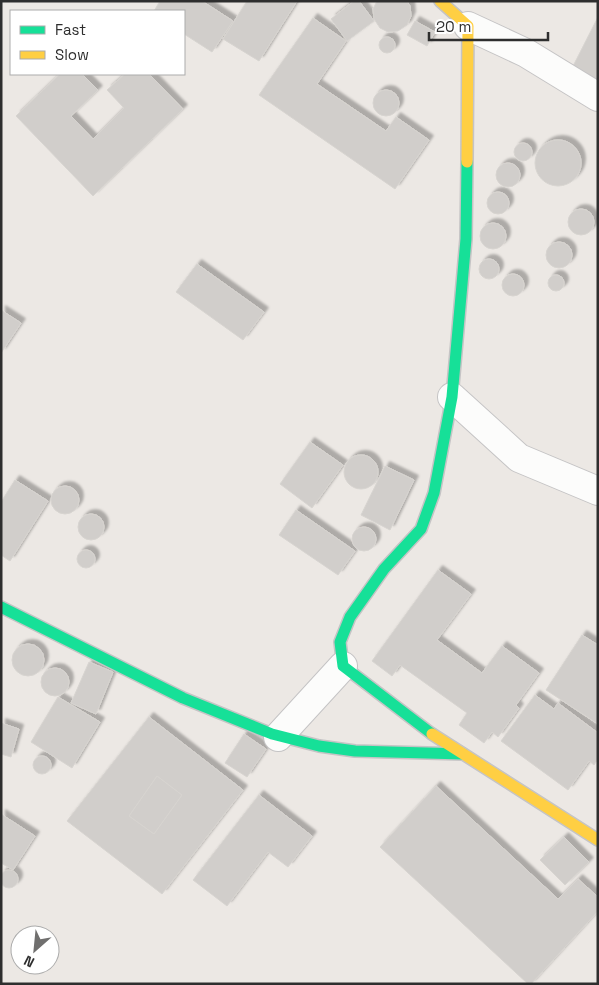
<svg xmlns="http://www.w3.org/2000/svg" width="599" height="985" viewBox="0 0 599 985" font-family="'Space Grotesk',sans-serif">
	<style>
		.building { fill: #d1cecb; stroke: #d7d4d0; fill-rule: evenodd; filter: url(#shadow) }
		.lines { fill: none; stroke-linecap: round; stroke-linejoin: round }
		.street-casing { stroke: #c5c4c5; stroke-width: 30 }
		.fast-casing { stroke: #c5c4c5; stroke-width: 14 }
		.slow-casing { stroke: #c5c4c5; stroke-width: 14 }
		.street { stroke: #fcfcfb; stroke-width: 28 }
		.fast { stroke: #16e098; stroke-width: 11 }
		.slow { stroke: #ffcf43; stroke-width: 11 }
	</style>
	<defs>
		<filter id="shadow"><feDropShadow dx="4.5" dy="-4.5" stdDeviation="1" flood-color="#0004"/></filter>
	</defs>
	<rect width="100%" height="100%" fill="#ece8e4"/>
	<path class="building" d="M160 1H202L233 21 212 52 184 34V11H154Z
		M247 1H297L259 61 223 39Z
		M354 1H359L374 21 347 41 331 19Z
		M377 1H407L410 6 411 16 407 25 398 31 388 32 380 28 374 19 373 9Z
		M598 17V92L568 76Z
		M313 18 346 41 317 84 386 131 396 117 429 140 395 189 259 95Z
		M415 21 435 32 427 46 407 35Z
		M379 45a8 8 0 1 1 16 0a8 8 0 1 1-16 0Z
		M60 74H82L98 90 71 116 93 139 124 108 107 90 125 74H149L183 109 93 196 16 116Z
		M373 103a13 13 0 1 1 26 0a13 13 0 1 1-26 0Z
		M535 163a23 23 0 1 1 46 0a23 23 0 1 1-46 0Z
		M514 152a9 9 0 1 1 18 0a9 9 0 1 1-18 0Z
		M496 175a12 12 0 1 1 24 0a12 12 0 1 1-24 0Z
		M487 203a11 11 0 1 1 22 0a11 11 0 1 1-22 0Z
		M568 222a13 13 0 1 1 26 0a13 13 0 1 1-26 0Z
		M480 236a13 13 0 1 1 26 0a13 13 0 1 1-26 0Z
		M546 255a13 13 0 1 1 26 0a13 13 0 1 1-26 0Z
		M479 269a10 10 0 1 1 20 0a10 10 0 1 1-20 0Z
		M197 264 264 312 243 340 176 292Z
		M502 285a11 11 0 1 1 22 0a11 11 0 1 1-22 0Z
		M548 283a8 8 0 1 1 16 0a8 8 0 1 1-16 0Z
		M1 310 21 323 1 353Z
		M310 442 343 465 312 508 280 484Z
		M344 472a17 17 0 1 1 34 0a17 17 0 1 1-34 0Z
		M385 466 414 480 390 530 361 515Z
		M15 480 48 501 10 561 1 555V502Z
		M51 500a14 14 0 1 1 28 0a14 14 0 1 1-28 0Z
		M296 510 355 551 338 575 279 535Z
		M78 527a13 13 0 1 1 26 0a13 13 0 1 1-26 0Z
		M352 539a12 12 0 1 1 24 0a12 12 0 1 1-24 0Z
		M77 559a9 9 0 1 1 18 0a9 9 0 1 1-18 0Z
		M438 570 471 594 437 640 482 673 502 646 539 673 516 705 519 708 498 737 492 732 484 743 459 725 467 713 400 665 392 676 372 661Z
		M582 635 598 645V724L546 690Z
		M12 660a16 16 0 1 1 32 0a16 16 0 1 1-32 0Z
		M89 662 113 672 96 714 71 703Z
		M41 682a14 14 0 1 1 28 0a14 14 0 1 1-28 0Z
		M535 695 554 709 558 703 598 733V759L594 765 589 761 568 790 501 741Z
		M58 697 100 722 72 768 31 742Z
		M149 717 243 790 162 894 67 821ZM157 776 182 795 154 834 129 816Z
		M1 723 19 729 11 757 1 754Z
		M244 734 266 749 247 777 225 763Z
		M33 765a9 9 0 1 1 18 0a9 9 0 1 1-18 0Z
		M157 776 182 795 154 834 129 816Z
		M436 786 558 899 578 879 598 897V911L531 984H528L380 847Z
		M259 795 312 836 288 867 268 852 227 906 193 880Z
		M1 814 35 836 13 870 1 863Z
		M564 837 589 862 565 885 540 860Z
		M0 879a9 9 0 1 1 18 0a9 9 0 1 1-18 0Z"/>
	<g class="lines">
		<g class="street-casing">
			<path id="street" d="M468 26 526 53 598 97
				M452 397 519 458 598 491
				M278 737 343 666"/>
		</g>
		<g class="fast-casing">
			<path id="fast" d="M1 607 183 698 272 734 319 746 355 751 463 754
				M432 734 343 666 340 642 350 617 384 569 421 529 434 493 452 397 466 239 467 162"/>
		</g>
		<g class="slow-casing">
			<path id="slow" d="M440 1 468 26 467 162
				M432 734 598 840"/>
		</g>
		<use href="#street" class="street"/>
		<use href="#fast" class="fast"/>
		<use href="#slow" class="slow"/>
	</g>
	<rect width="599" height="985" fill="none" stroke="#2e2e2e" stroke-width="5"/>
	<rect x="10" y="10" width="175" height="65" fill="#ffffff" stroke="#ababab"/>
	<rect x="20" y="26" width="25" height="8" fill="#16e098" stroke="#ababab"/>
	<text x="55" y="35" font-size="15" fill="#2e2e2e">Fast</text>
	<rect x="20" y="51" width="25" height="8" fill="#ffcf43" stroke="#ababab"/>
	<text x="55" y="60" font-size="15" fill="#2e2e2e">Slow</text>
	<g transform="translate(35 950) rotate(207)"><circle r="24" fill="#ffffff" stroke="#ababab"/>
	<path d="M0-4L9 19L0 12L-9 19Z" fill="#706f6e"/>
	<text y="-8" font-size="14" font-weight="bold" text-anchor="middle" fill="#2e2e2e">N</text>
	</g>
	<path d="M429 32v8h119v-8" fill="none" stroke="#2e2e2e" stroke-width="2.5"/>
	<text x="436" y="32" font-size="15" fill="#2e2e2e" stroke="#ffffff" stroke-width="4" paint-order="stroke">20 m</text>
</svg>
